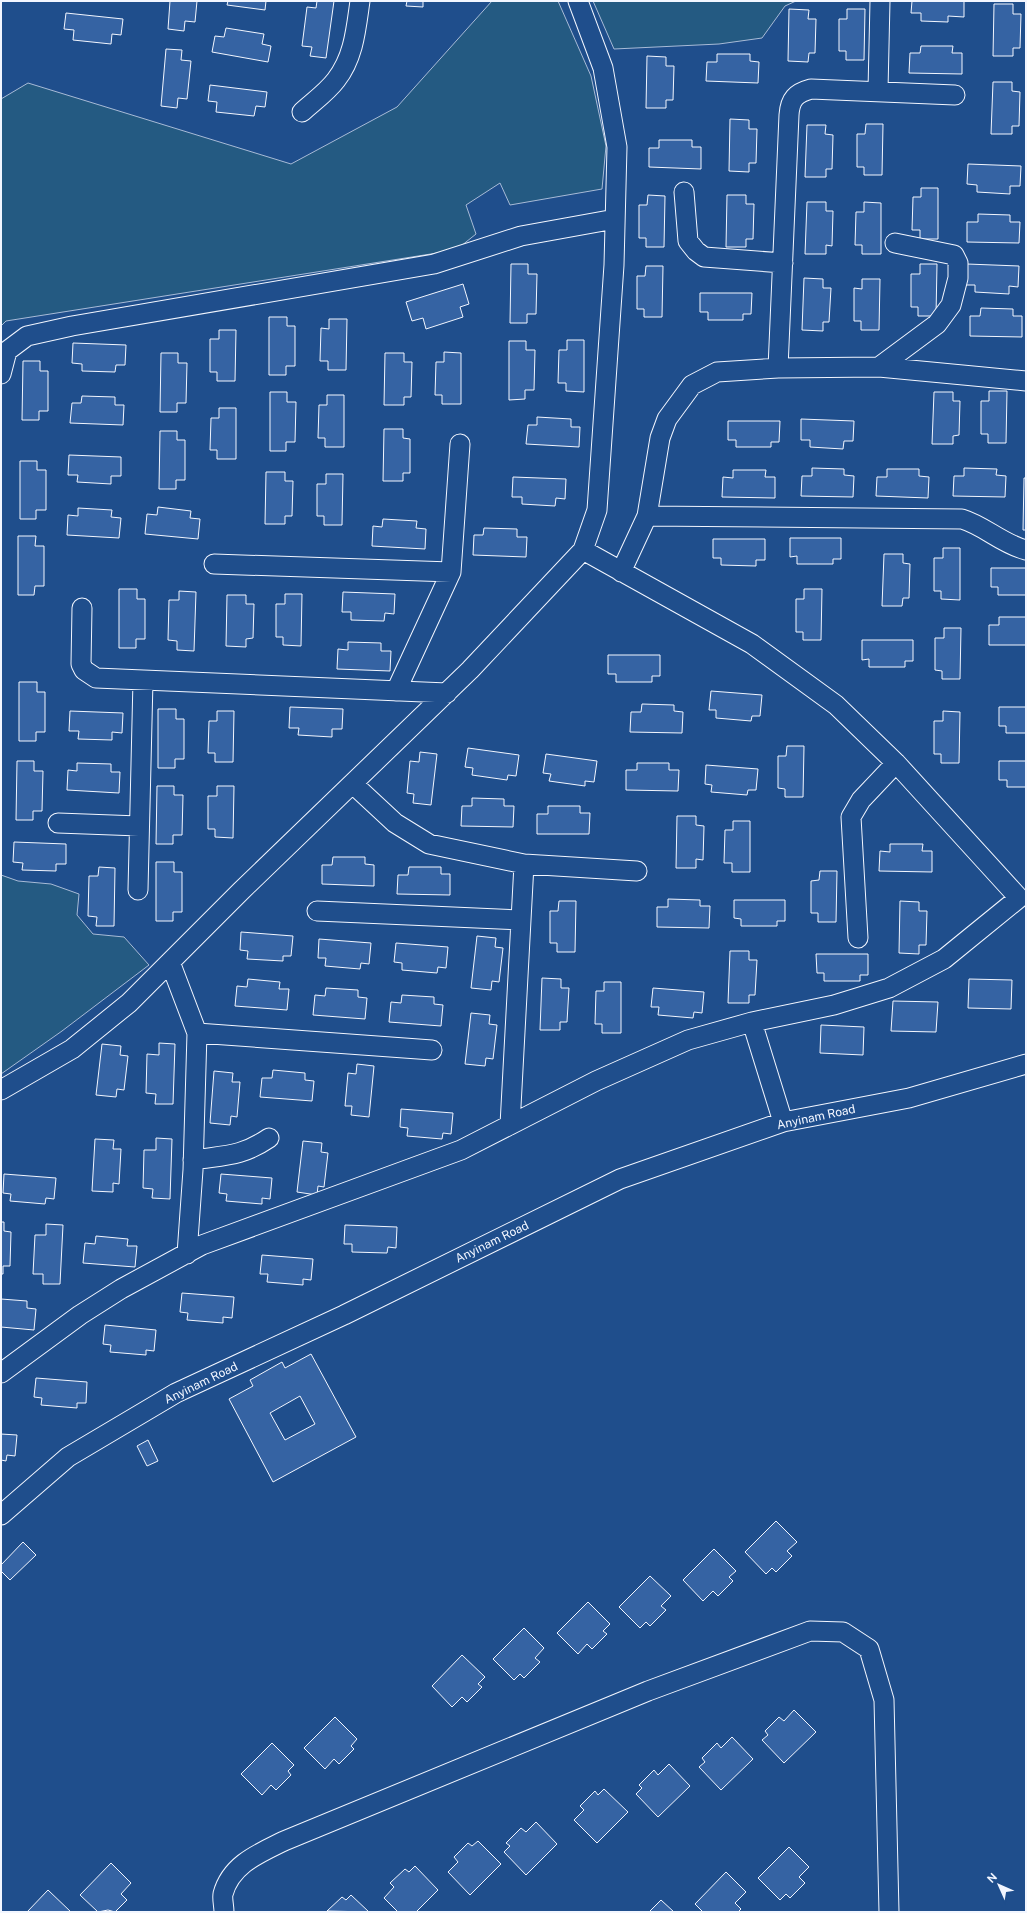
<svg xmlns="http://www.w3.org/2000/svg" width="1027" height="1913" viewBox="0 0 1027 1913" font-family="'Public Sans',sans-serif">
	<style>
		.green { fill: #245a82; stroke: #a8bbd7 }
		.building { fill: #3563a3; stroke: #f2f6ff; fill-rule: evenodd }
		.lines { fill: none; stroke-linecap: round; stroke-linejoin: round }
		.minor-casing { stroke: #f2f6ff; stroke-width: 21 }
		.minor { stroke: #1f4e8c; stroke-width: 19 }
		.labels { text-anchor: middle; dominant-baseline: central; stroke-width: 3; stroke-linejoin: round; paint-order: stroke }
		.street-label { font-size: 12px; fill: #f2f6ff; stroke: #1f4e8c }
	</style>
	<rect width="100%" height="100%" fill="#1f4e8c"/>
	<path class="green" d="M492 1H558L591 76 606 146 602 189 510 205 500 183 466 205 476 234 456 250 6 321 1 326V99L28 83 291 164 397 107Z
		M593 1H796L785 6 762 38 719 44 614 49Z
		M1 875 18 881 51 884 79 894 77 915 93 934 124 937 149 965 62 1031 1 1074Z"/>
	<path class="building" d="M170 1H197L195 22 185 21 184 31 168 29Z
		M228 1H266L265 10 227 5Z
		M317 1H334L326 58 310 56 312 47 302 46 307 7 316 8Z
		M407 1H423V7L406 6Z
		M912 1H964V17L948 16V22L921 21V13H911Z
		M994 4H1013V14H1021L1020 48H1013V56H993Z
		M789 9 809 10 808 19H816L815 53H809L808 62 788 61Z
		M847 9H865L864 60H846V51H839V19H847Z
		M66 13 123 19 121 35 112 34 111 44 73 40 74 30 64 29Z
		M226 28 264 34 262 44 271 46 268 62 212 52 215 36 224 37Z
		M921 46H953L952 53H962V74L909 73 910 53H920Z
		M166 49 182 50 181 60 191 61 187 99 178 98 177 108 161 106Z
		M717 54H750V61L759 62 758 83 706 81 707 62H717Z
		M647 56 666 57V66H674L673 100H666V108H646Z
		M993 82H1012V91L1020 92 1019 126H1012V134H991Z
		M210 85 267 92 265 107 256 106 254 116 216 112 217 102 208 101Z
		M730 119 749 120V129H757L756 163H749V172L729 171Z
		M866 124H883L882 175H864V167H857V134H865Z
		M807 125H826L825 134 833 135 832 169H826V177H805Z
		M659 140H692V147H701V169L649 167V148H659Z
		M968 164 1021 166 1020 186H1010V194L977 192V185L967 184Z
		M921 188H938V239H920V230H912L913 197H921Z
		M648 195 665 196 664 247H646V238H639V205H647Z
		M727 195H746V204H754L753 239H746V247H726Z
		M807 202H826V211H833L832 246 826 245V254H805Z
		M864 202 881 203V254H862V245H855L856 212H864Z
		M978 214 1010 215V222H1020L1019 243 967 242V222H978Z
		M511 264H528V274H537L536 314H527V323H510Z
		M920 264H937L936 316H918V307H911V274H920Z
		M967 264 1019 266 1018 287 1009 286V294L975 292V285H966Z
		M646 266H663L662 317H644V309H637V276H645Z
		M804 278 823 279V288H831L829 322H823V331L802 330Z
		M862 279H880L879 330H861V321H854V288L862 289Z
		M463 284 469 304 460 307 463 317 426 329 423 318 412 321 406 302Z
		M700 293H752L751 314H743V320H708V312H700Z
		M981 308 1013 309V316H1022V337L970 336V316H980Z
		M269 317H287V326H295V366H286V375H269Z
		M329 319H347L346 370H328V361H320L321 328 329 329Z
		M219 330H236L235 381H217V372H210V339H219Z
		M567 340H584V392L566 391V383H558L559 350H567Z
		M509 341H526V350H535L534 390H525V399L509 400Z
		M73 343 126 345 125 365H116L115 372 82 371V364L72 363Z
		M444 352 461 353V404H442V395H435L436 362H444Z
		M161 353H178V363H187L186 403H177V412H160Z
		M385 353H404V362H412L411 397H404V405H384Z
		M23 361H40V371H48V411H39V420H22Z
		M989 391H1007L1006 443H988V434H981V401H989Z
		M270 392H287V402H296L295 442H286V451H270Z
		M934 392H953V401H960L959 435 953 436V444H932Z
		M327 395H344V447H325V438H318L319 405H327Z
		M82 396 115 397V405H124L123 425 70 423 72 403H81Z
		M219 408H236V459H217V450H210L211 418H219Z
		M537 417 571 419V427H580L579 447 526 444 528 425H537Z
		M801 419 854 421 853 441H844L843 449 810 447V440H801Z
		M728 421H780L779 442H771V447H736V440H728Z
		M384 429H403V438L410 439V473H403V481H383Z
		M160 431H177V440H185V480H176V489H159Z
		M69 455 121 457V476H111V484L77 482 78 475H68Z
		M20 461H37V470H46V510H36V519H20Z
		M812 468 844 469V475L854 476 853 497 801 496 802 476H812Z
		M964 468 997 469 996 475 1006 476 1005 497 953 496 954 476H964Z
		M887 469H919V476L929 477 928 498 876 496 877 477H887Z
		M733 470H766L765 477H775V498L722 497 723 477 733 478Z
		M266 472H285V481H293L292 516H285V524H265Z
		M326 474H343L342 525H324V516H317V484H326Z
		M513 477 566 479 565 499 556 498 555 506 522 504V497H512Z
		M1024 478H1026V530H1023Z
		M158 507 191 511 190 518 200 519 198 539 145 534 147 514 157 515Z
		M78 508 112 510 111 517 121 518 119 538 67 535 68 515 78 516Z
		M383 519 417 521 416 528 426 529 425 549 372 546 373 526 382 527Z
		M484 528 517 529V537H527L526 557 473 555 474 535H483Z
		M18 536H36L35 546H44V586H35L34 595H18Z
		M790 538H841V559H833V564H797V556L790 557Z
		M713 539H765V560H756V566L721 565V558H713Z
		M943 548H960V600L941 599V591H934V558H943Z
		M884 554H903V563L910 564 909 598H903L902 606H882Z
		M991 568H1026V595H998V587H991Z
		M119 589H137V599H145V639H136V648H119Z
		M804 589H822L821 640H803V632H796V599H804Z
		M179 591 196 592 194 651 177 650V641L168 640 169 600H179Z
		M343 592 395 594 394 614 385 613 384 621 351 620V612H342Z
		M285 594H302L301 646 283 645V637H276V604H285Z
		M227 595H246V604H254L253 638 246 639V647L226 646Z
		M999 617H1026V645H989V625H999Z
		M944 628H961L960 679H942V671L935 670V638H944Z
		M862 640H913V661H905V667H869V659L862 660Z
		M348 642 381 643V651H391L390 671 337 669 338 649 348 650Z
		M608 655H660V676H652V682H616V674H608Z
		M19 682H37V692H45V732H36V741H19Z
		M711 691 762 695 760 716H752L751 721 716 718V710H709Z
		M642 704 674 705V711L683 712 682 733 630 732 631 712H641Z
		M290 707 343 709 342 729H332V737L298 735 299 728H289Z
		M999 707H1026V733H1006V726H999Z
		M158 709H176V719H184V759H175V768H158Z
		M70 711 123 713 122 733 112 732V740L78 739 79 731H69Z
		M217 711H234L233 762H215V753H208L209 721H217Z
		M943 711 960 712 959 763H941V754H934V721H943Z
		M787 746H804L803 797H785V789L778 788V756H786Z
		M468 748 519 755 516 776 508 775 507 780 472 775 473 768 465 767Z
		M420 752 437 754 431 805 413 803 414 794 407 793 410 761 419 762Z
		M546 754 597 761 594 782 585 781V786L549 781 551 774 543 773Z
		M17 761H34V771H43L42 811H33V820H16Z
		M999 761H1026V787H1007V780H999Z
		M77 763 111 764V772H120L119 793 67 790 68 770 77 771Z
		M637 763H669V770H679L678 791 626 790V770H637Z
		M706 765 758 769 756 790H748L747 795 711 792 712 785 705 784Z
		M157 786H174V795H183L182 835H173V844H156Z
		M217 786H234L233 838 215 837V829H208V796H217Z
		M472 798 504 799V806H514L513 827 461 826 462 806H472Z
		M548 806H580V813H590L589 834H537V814H548Z
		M677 816H696V825L704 826 703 860 696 859V868H676Z
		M733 821H750V872H732V863H724L725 830H733Z
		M14 842 66 844V864H56V871L22 870 23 863 13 862Z
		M890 844H923L922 851H932V872L879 871 880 851 890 852Z
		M333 857H365V864L374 865V886L322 884V865H332Z
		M156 862H174V872H182V912H173V921H156Z
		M99 867 115 868 114 926H96L97 917 88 916 89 876H98Z
		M409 867H441V874H450V895L397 894 398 875H408Z
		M820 871H837L836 922H818V913H811V881L819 880Z
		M668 899 700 900V906H710L709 928 657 927V907H668Z
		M734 900H785V921H777V926H741V919L734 918Z
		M559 901H576L575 952H557V943H550V911H558Z
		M900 901 919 902V911H927L926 945H919V954L899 953Z
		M241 932 293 936 291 956H283V961L247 959 248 951 240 950Z
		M477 936 496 938 495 947 503 948 499 982 492 981 491 990 471 988Z
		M319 939 371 943 369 964 361 963 360 969 325 966 326 958H318Z
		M396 943 448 947 446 968 438 967 437 973 402 970V963L394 962Z
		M730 951H749V960H757L755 995H749V1003H728Z
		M816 954H868V975H860V981H824V973H817Z
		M542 978 561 979V988H569L567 1022H560V1030H540Z
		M248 979 280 982 279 989H289L287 1010 235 1006 237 986 247 987Z
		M969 979 1012 980 1011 1009 968 1008Z
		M604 982H621V1033H602V1024H595L596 991H604Z
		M326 988 358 990V997L367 998 365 1019 313 1015 315 995 325 996Z
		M653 988 704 992 702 1013 694 1012 693 1018 658 1015 659 1007H651Z
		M402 995 434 997V1004L443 1005 441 1026 389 1022 391 1002 401 1003Z
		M893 1001 938 1002 936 1032 891 1031Z
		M471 1013 490 1015 489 1024 497 1025 493 1059 486 1058 485 1066 465 1064Z
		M821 1025 864 1027 863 1055 820 1053Z
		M159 1043 175 1044 173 1104H155L156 1094 146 1093 147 1054 159 1055Z
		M102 1044 121 1046 120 1055 128 1056 124 1090 117 1089 116 1097 96 1095Z
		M357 1064 374 1066 369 1117 351 1115 352 1106H345L348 1073 356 1074Z
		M273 1070 305 1073V1080L314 1081 312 1101 260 1097 262 1078H272Z
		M214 1071 233 1073 232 1082H240L237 1117 231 1116 230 1125 210 1123Z
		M401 1109 453 1113 451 1134 443 1133 442 1139 407 1136 408 1128 400 1127Z
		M156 1138 172 1139 170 1199 152 1198 153 1189 143 1188 144 1150H156Z
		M95 1139 114 1140 113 1149H121L119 1184 113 1183V1192L92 1191Z
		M303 1141 322 1143 321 1152 328 1153 324 1187 318 1186 317 1195 297 1192Z
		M4 1174 56 1178 54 1199 46 1198 45 1204 10 1201 11 1194 3 1193Z
		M221 1174 272 1178 270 1199 262 1198V1204L226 1201 227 1194 219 1193Z
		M1 1222H4V1231L11 1232 10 1266H3V1274H1Z
		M46 1224 63 1225 60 1284H43V1274H33L35 1235H46Z
		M345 1225 397 1227 396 1248 388 1247 387 1253 352 1252V1244H344Z
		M96 1236 128 1239 127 1246H137L135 1267 83 1263 85 1243 95 1244Z
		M262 1255 313 1259 311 1280 303 1279V1285L267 1282 268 1274H260Z
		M182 1293 234 1297 232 1318 223 1317V1323L187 1320 188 1313 180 1312Z
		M1 1299 27 1301V1308L36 1309 34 1330 1 1327Z
		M105 1325 156 1330 154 1351 146 1350V1355L110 1352 111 1345 103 1344Z
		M311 1354 356 1437 273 1482 229 1399 253 1386 250 1380 282 1362 285 1368ZM300 1396 315 1424 285 1440 270 1413Z
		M36 1378 87 1382 86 1403H77V1408L41 1405 42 1398 34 1397Z
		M1 1434 17 1435 15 1456 7 1455 6 1461 1 1460Z
		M148 1440 158 1461 147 1466 137 1446Z
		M776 1521 797 1542 787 1551 792 1556 776 1572 772 1568 766 1574 745 1552Z
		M23 1542 36 1555 10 1580 1 1571V1565Z
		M714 1549 736 1571 729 1577 733 1581 718 1596 713 1591 703 1601 683 1580Z
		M650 1576 671 1596 661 1606 666 1610 650 1626 646 1622 640 1628 619 1607Z
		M588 1602 610 1624 603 1631 607 1634 592 1649 587 1644 578 1654 557 1633Z
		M524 1628 544 1648 535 1658 540 1662 524 1678 520 1674 514 1680 493 1659Z
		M462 1655 485 1677 478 1684 482 1687 467 1702 462 1697 452 1707 432 1686Z
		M794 1710 816 1732 784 1763 762 1740 768 1735 765 1731 779 1717 784 1721Z
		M335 1717 357 1739 351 1746 354 1749 339 1764 334 1759 325 1769 304 1748Z
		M732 1737 753 1759 721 1790 699 1767 705 1762 702 1758 717 1743 721 1748Z
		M272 1743 294 1765 288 1771 291 1775 276 1790 271 1785 262 1795 241 1774Z
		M669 1764 690 1786 658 1817 636 1794 642 1788 639 1785 654 1770 658 1775Z
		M604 1789 628 1812 597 1843 574 1820 584 1810 580 1806 595 1791 598 1795Z
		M536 1822 557 1844 526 1875 504 1852 510 1846 506 1843 521 1828 526 1832Z
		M478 1841 501 1864 470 1895 448 1872 458 1862 454 1857 468 1843 472 1846Z
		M789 1847 809 1867 799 1877 805 1883 790 1898 786 1894 780 1900 758 1878Z
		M111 1863 131 1883 121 1894 127 1900 115 1912 108 1910 98 1912 80 1895Z
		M415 1866 438 1890 416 1912H398L384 1898 394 1887 390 1883 405 1869 409 1872Z
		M726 1872 746 1892 735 1903 741 1909 738 1912H703L695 1904Z
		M48 1890 71 1912H27Z
		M351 1895 369 1912 327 1911 342 1897 346 1900Z
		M661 1900 674 1912H649Z"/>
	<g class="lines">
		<g class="minor-casing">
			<path id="minor" d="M878 90 880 1
				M302 112C313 102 327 92 336 80 354 57 356 29 360 1
				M684 192 688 241 696 251 704 257 783 263
				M879 367 937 324 951 305 958 278V263L954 255 895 243
				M778 368 789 115C790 99 796 93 811 89L955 95
				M1 374 7 351 27 336 72 326 434 264 521 236 615 219
				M647 516 962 519C985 526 1002 544 1026 550
				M214 564 451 572
				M621 572 647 516 660 438 667 419 692 385 717 372 778 368 879 367 1026 381
				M82 608 81 664 84 670 96 678 447 693
				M396 691 451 572 460 444
				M353 784 395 823 429 844 524 864 637 871
				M58 823 139 826
				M138 890 143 680
				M317 911 521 920
				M858 938 851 817 861 800 896 763
				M170 962 197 1033 193 1170 187 1254
				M752 1022 783 1122
				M197 1033 432 1050
				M1 1090 72 1049 129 1003 241 891 470 670 583 550 597 510 614 265 617 147 603 68 578 1
				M510 1125 524 864
				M193 1160C225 1155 241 1157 269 1138
				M1 1373 80 1315 121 1289 202 1245 461 1150 596 1081 688 1040 752 1022 834 1005 889 988 944 959 1019 898 896 763 836 705 752 644 583 550
				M1 1515 68 1457 176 1393 344 1315 620 1179 783 1122 909 1098 1026 1064
				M224 1912C224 1906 222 1899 223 1894 231 1864 260 1853 284 1841L648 1691 810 1631 843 1632 869 1649 884 1700 889 1912"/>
		</g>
		<use href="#minor" class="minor"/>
	</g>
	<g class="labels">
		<g class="street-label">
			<text transform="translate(816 1117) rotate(-12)">Anyinam Road</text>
			<text transform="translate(492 1242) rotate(-26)">Anyinam Road</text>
			<text transform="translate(201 1383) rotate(-26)">Anyinam Road</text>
		</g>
	</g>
	<rect width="1027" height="1913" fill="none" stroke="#f2f6ff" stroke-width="4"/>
	<g transform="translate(999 1885) rotate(315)" stroke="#1f4e8c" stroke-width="3" paint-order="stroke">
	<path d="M0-3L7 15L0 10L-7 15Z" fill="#f2f6ff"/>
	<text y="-6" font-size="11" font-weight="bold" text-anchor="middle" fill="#f2f6ff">N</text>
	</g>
</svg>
